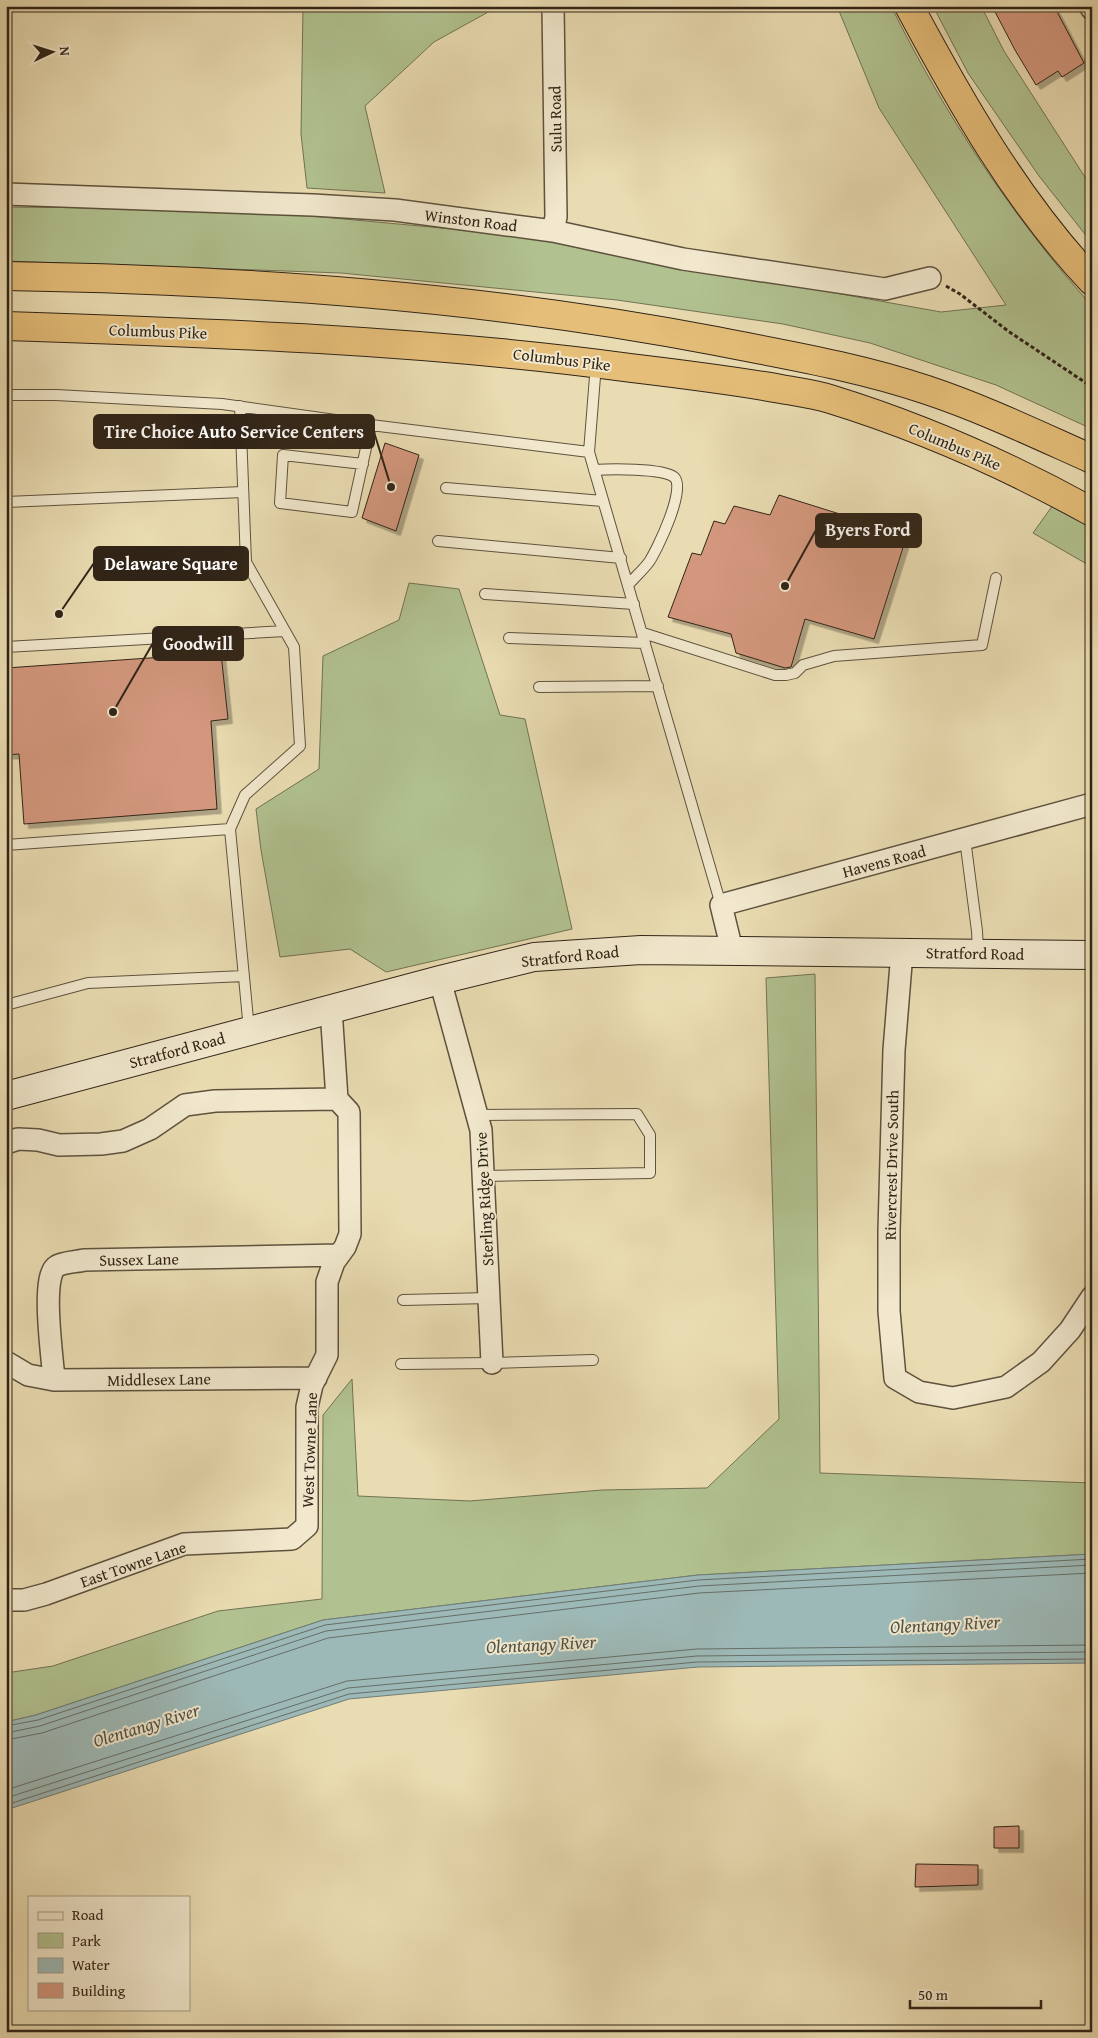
<svg xmlns="http://www.w3.org/2000/svg" width="1098" height="2038" viewBox="0 0 1098 2038" font-family="'Gentium Book Plus',serif">
	<style>
		.green { fill: #b1c290; stroke: #707354 }
		.water { fill: #9db9b7; stroke: #717d77 }
		.lines { fill: none; stroke-linecap: round; stroke-linejoin: round }
		.shore { stroke: #666e67; stroke-width: 1 }
		.building { fill: #d3977d; stroke: #302417; filter: url(#shadow) }
		.lane-casing { stroke: #5e523e; stroke-width: 12 }
		.street-casing { stroke: #5e523e; stroke-width: 24 }
		.secondary-casing { stroke: #302417; stroke-width: 30 }
		.highway-casing { stroke: #302417; stroke-width: 30 }
		.path { stroke: #302417; stroke-width: 3; stroke-dasharray: 4 2.5; stroke-linecap: butt }
		.lane { stroke: #f1e8cd; stroke-width: 10 }
		.street { stroke: #f1e8cd; stroke-width: 21 }
		.secondary { stroke: #f1e8cd; stroke-width: 28 }
		.highway { stroke: #e5be79; stroke-width: 28 }
		.labels { text-anchor: middle; dominant-baseline: central; stroke-width: 4; stroke-linejoin: round; paint-order: stroke }
		.street-label { font-size: 16px; fill: #302417; stroke: #f1e8cd }
		.water-label { font-size: 18px; font-style: italic; fill: #515147; stroke: #f1e8cd }
		.leader { fill: none; stroke: #302417; stroke-width: 2 }
		.callout-dot { fill: #302417; stroke: #f1e8cd; stroke-width: 2 }
		.callout { fill: #302417; stroke: #302417; stroke-width: 2 }
		.callout-label { font-size: 18px; text-anchor: middle; font-weight: bold; fill: #fff }
	</style>
	<defs>
		<filter id="shadow"><feDropShadow dx="4.5" dy="4.5" stdDeviation="0" flood-color="#0004"/></filter>
	</defs>
	<rect width="100%" height="100%" fill="#eadcb2"/>
	<filter id="stains"><feTurbulence type="fractalNoise" baseFrequency=".004" numOctaves="4"/><feColorMatrix values="0 0 0 0 .2 0 0 0 0 .09 0 0 0 0 .02 0 0 0 .5 -.17"/></filter>
	<radialGradient id="worn" r=".72"><stop offset=".6" stop-color="#630" stop-opacity="0"/><stop offset="1" stop-color="#630" stop-opacity=".3"/></radialGradient>
	<path class="green" d="M303 6H499L434 42 365 106 385 193 307 188 301 134Z
		M837 6H891C944 113 1012 217 1092 306V429L996 385 870 343 783 324 617 300 341 273 6 261V207L121 208 311 216 507 234 941 312 1006 305 879 108Z
		M933 6H981L1004 51 1092 188V243L1039 176 968 73Z
		M1053 505 1092 528V567L1033 533Z
		M409 583 459 589 500 715 525 719 572 929 386 972 350 949 280 957 261 850 256 809 319 769 323 656 399 620Z
		M815 974 820 1473 1092 1483V1554L698 1575 323 1620 36 1715 6 1722V1673L53 1666 218 1611 322 1599 323 1415 352 1379 358 1496 470 1501 602 1490 707 1488 779 1419 766 978Z"/>
	<path class="water" d="M1092 1554V1663L698 1667 349 1699 6 1810V1722L36 1715 323 1620 698 1575Z"/>
	<g class="lines">
		<path class="shore" d="M6 1726 38 1720 325 1625 698 1580 1092 1559
			M6 1733 40 1726 326 1631 699 1586 1092 1565
			M6 1740 42 1733 328 1638 699 1593 1092 1573
			M6 1790 347 1681 697 1649 1092 1645
			M6 1798 348 1688 697 1656 1092 1652
			M6 1805 349 1694 697 1662 1092 1659"/>
	</g>
	<path class="building" d="M992 6H1054L1084 63 1062 77 1058 71 1036 85 1015 50Z
		M385 443 419 455 396 531 362 518Z
		M779 495 907 535 874 639 805 619 791 667 785 668 736 653 731 634 668 617 692 553 701 555 714 521 725 524 734 506 770 515Z
		M221 653 228 719 211 721 217 809 24 824 19 754 6 755V668Z
		M1019 1826V1848H994V1827Z
		M916 1864 978 1865V1885L915 1887Z"/>
	<g class="lines">
		<g class="lane-casing">
			<path id="lane" d="M6 395H56L222 404 371 425 589 452 596 364
				M240 406 246 562 294 647 300 746 245 795 230 829 249 1030
				M589 452 721 905
				M363 464 283 455 280 503 352 512 371 425
				M594 470C610 469 662 468 674 477 687 488 657 550 649 562 643 570 635 577 628 585
				M446 488 603 501
				M6 502 243 492
				M438 541 621 558
				M485 594 634 604
				M643 633 775 675H786L795 673 803 665 834 656 982 645 996 578
				M509 638 645 643
				M6 647 285 631
				M539 687 658 686
				M965 839 977 931 978 952
				M6 845 230 829
				M6 1005 88 983 244 976
				M477 1115 637 1114 650 1135V1173L483 1176
				M403 1300 489 1298
				M401 1364 492 1363 593 1360"/>
		</g>
		<g class="street-casing">
			<path id="street" d="M1090 6 1092 9
				M6 194 313 205 395 210 553 231 683 259 885 289 930 278
				M553 231 556 217 553 6
				M732 950 721 905 1092 804
				M902 952 894 1050 889 1231V1311L895 1378 919 1392 953 1398 1006 1387 1041 1362 1070 1330 1092 1297
				M440 980 481 1130 492 1363
				M6 1143 18 1139 38 1140 59 1145 101 1144 123 1141 150 1129 185 1105 215 1101 337 1099
				M6 1362 28 1375 54 1380 316 1378
				M54 1380C53 1361 40 1275 57 1266 64 1262 76 1262 84 1260L339 1255
				M6 1600H24L46 1594 184 1544 292 1539 307 1526V1407L312 1385 327 1355V1282L334 1262 345 1247 350 1234 349 1112 337 1099 331 1009"/>
		</g>
		<g class="secondary-casing">
			<path id="secondary" d="M6 1096 440 980 534 957 641 950 1092 955"/>
		</g>
		<g class="highway-casing">
			<path id="highway" d="M909 6C961 103 1016 200 1092 281
				M6 276C243 280 483 296 716 341 787 355 859 367 927 390 984 409 1038 435 1092 459
				M6 326C215 333 424 340 631 368 681 374 731 380 781 389 797 392 814 394 830 399 921 427 1009 466 1092 512"/>
		</g>
		<path class="path" d="M946 286 960 294 1008 331 1092 387"/>
		<use href="#lane" class="lane"/>
		<use href="#street" class="street"/>
		<use href="#secondary" class="secondary"/>
		<use href="#highway" class="highway"/>
	</g>
	<g class="labels">
		<g class="street-label">
			<text transform="translate(555 119) rotate(-91)">Sulu Road</text>
			<text transform="translate(471 220) rotate(7)">Winston Road</text>
			<text transform="translate(158 331) rotate(2)">Columbus Pike</text>
			<text transform="translate(562 359) rotate(7)">Columbus Pike</text>
			<text transform="translate(955 446) rotate(23)">Columbus Pike</text>
			<text transform="translate(884 861) rotate(-15)">Havens Road</text>
			<text transform="translate(975 953) rotate(1)">Stratford Road</text>
			<text transform="translate(570 956) rotate(-6)">Stratford Road</text>
			<text transform="translate(177 1050) rotate(-15)">Stratford Road</text>
			<text transform="translate(891 1165) rotate(-89)">Rivercrest Drive South</text>
			<text transform="translate(484 1199) rotate(-93)">Sterling Ridge Drive</text>
			<text transform="translate(139 1259) rotate(-1)">Sussex Lane</text>
			<text transform="translate(159 1379) rotate(-1)">Middlesex Lane</text>
			<text transform="translate(309 1450) rotate(-88)">West Towne Lane</text>
			<text transform="translate(133 1564) rotate(-19)">East Towne Lane</text>
		</g>
		<g class="water-label">
			<text transform="translate(945 1624) rotate(-3)">Olentangy River</text>
			<text transform="translate(541 1644) rotate(-3)">Olentangy River</text>
			<text transform="translate(146 1725) rotate(-17)">Olentangy River</text>
		</g>
	</g>
	<path class="leader" d="M391 487L374 432M785 586L816 530M59 614L94 563M113 712L153 643"/>
	<g class="callout-dot">
		<circle cx="391" cy="487" r="5"/>
		<circle cx="785" cy="586" r="5"/>
		<circle cx="59" cy="614" r="5"/>
		<circle cx="113" cy="712" r="5"/>
	</g>
	<g class="callout">
		<rect x="94" y="415" width="280" height="33" rx="5"/>
		<rect x="816" y="514" width="105" height="33" rx="5"/>
		<rect x="94" y="547" width="154" height="33" rx="5"/>
		<rect x="153" y="627" width="90" height="33" rx="5"/>
	</g>
	<g class="callout-label">
		<text x="234" y="438">Tire Choice Auto Service Centers</text>
		<text x="868" y="536">Byers Ford</text>
		<text x="171" y="570">Delaware Square</text>
		<text x="198" y="650">Goodwill</text>
	</g>
	<rect width="1098" height="2038" fill="none" stroke="#eadcb2" stroke-width="25"/>
	<rect x="8" y="8" width="1083" height="2023" fill="none" stroke="#302417" stroke-width="2.5"/>
	<rect x="12" y="12" width="1073" height="2013" fill="none" stroke="#302417"/>
	<rect x="28" y="1896" width="162" height="115" fill="#f1e8cd" stroke="#a49a84"/>
	<rect x="38" y="1912" width="25" height="8" fill="#f1e8cd" stroke="#a49a84"/>
	<text x="72" y="1920" font-size="15" fill="#302417">Road</text>
	<rect x="38" y="1933" width="25" height="15" fill="#b1c290" stroke="#a49a84"/>
	<text x="72" y="1946" font-size="15" fill="#302417">Park</text>
	<rect x="38" y="1958" width="25" height="15" fill="#9db9b7" stroke="#a49a84"/>
	<text x="72" y="1970" font-size="15" fill="#302417">Water</text>
	<rect x="38" y="1983" width="25" height="15" fill="#d3977d" stroke="#a49a84"/>
	<text x="72" y="1996" font-size="15" fill="#302417">Building</text>
	<g transform="translate(52 52) rotate(86)" stroke="#f1e8cd" stroke-width="4" paint-order="stroke">
	<path d="M0-4L9 19L0 12L-9 19Z" fill="#302417"/>
	<text y="-8" font-size="14" font-weight="bold" text-anchor="middle" fill="#302417">N</text>
	</g>
	<path d="M910 2000v8h131v-8" fill="none" stroke="#302417" stroke-width="2.5"/>
	<text x="918" y="2000" font-size="15" fill="#302417" stroke="#f1e8cd" stroke-width="4" paint-order="stroke">50 m</text>
	<rect width="100%" height="100%" filter="url(#stains)"/>
	<rect width="100%" height="100%" fill="url(#worn)"/>
</svg>
